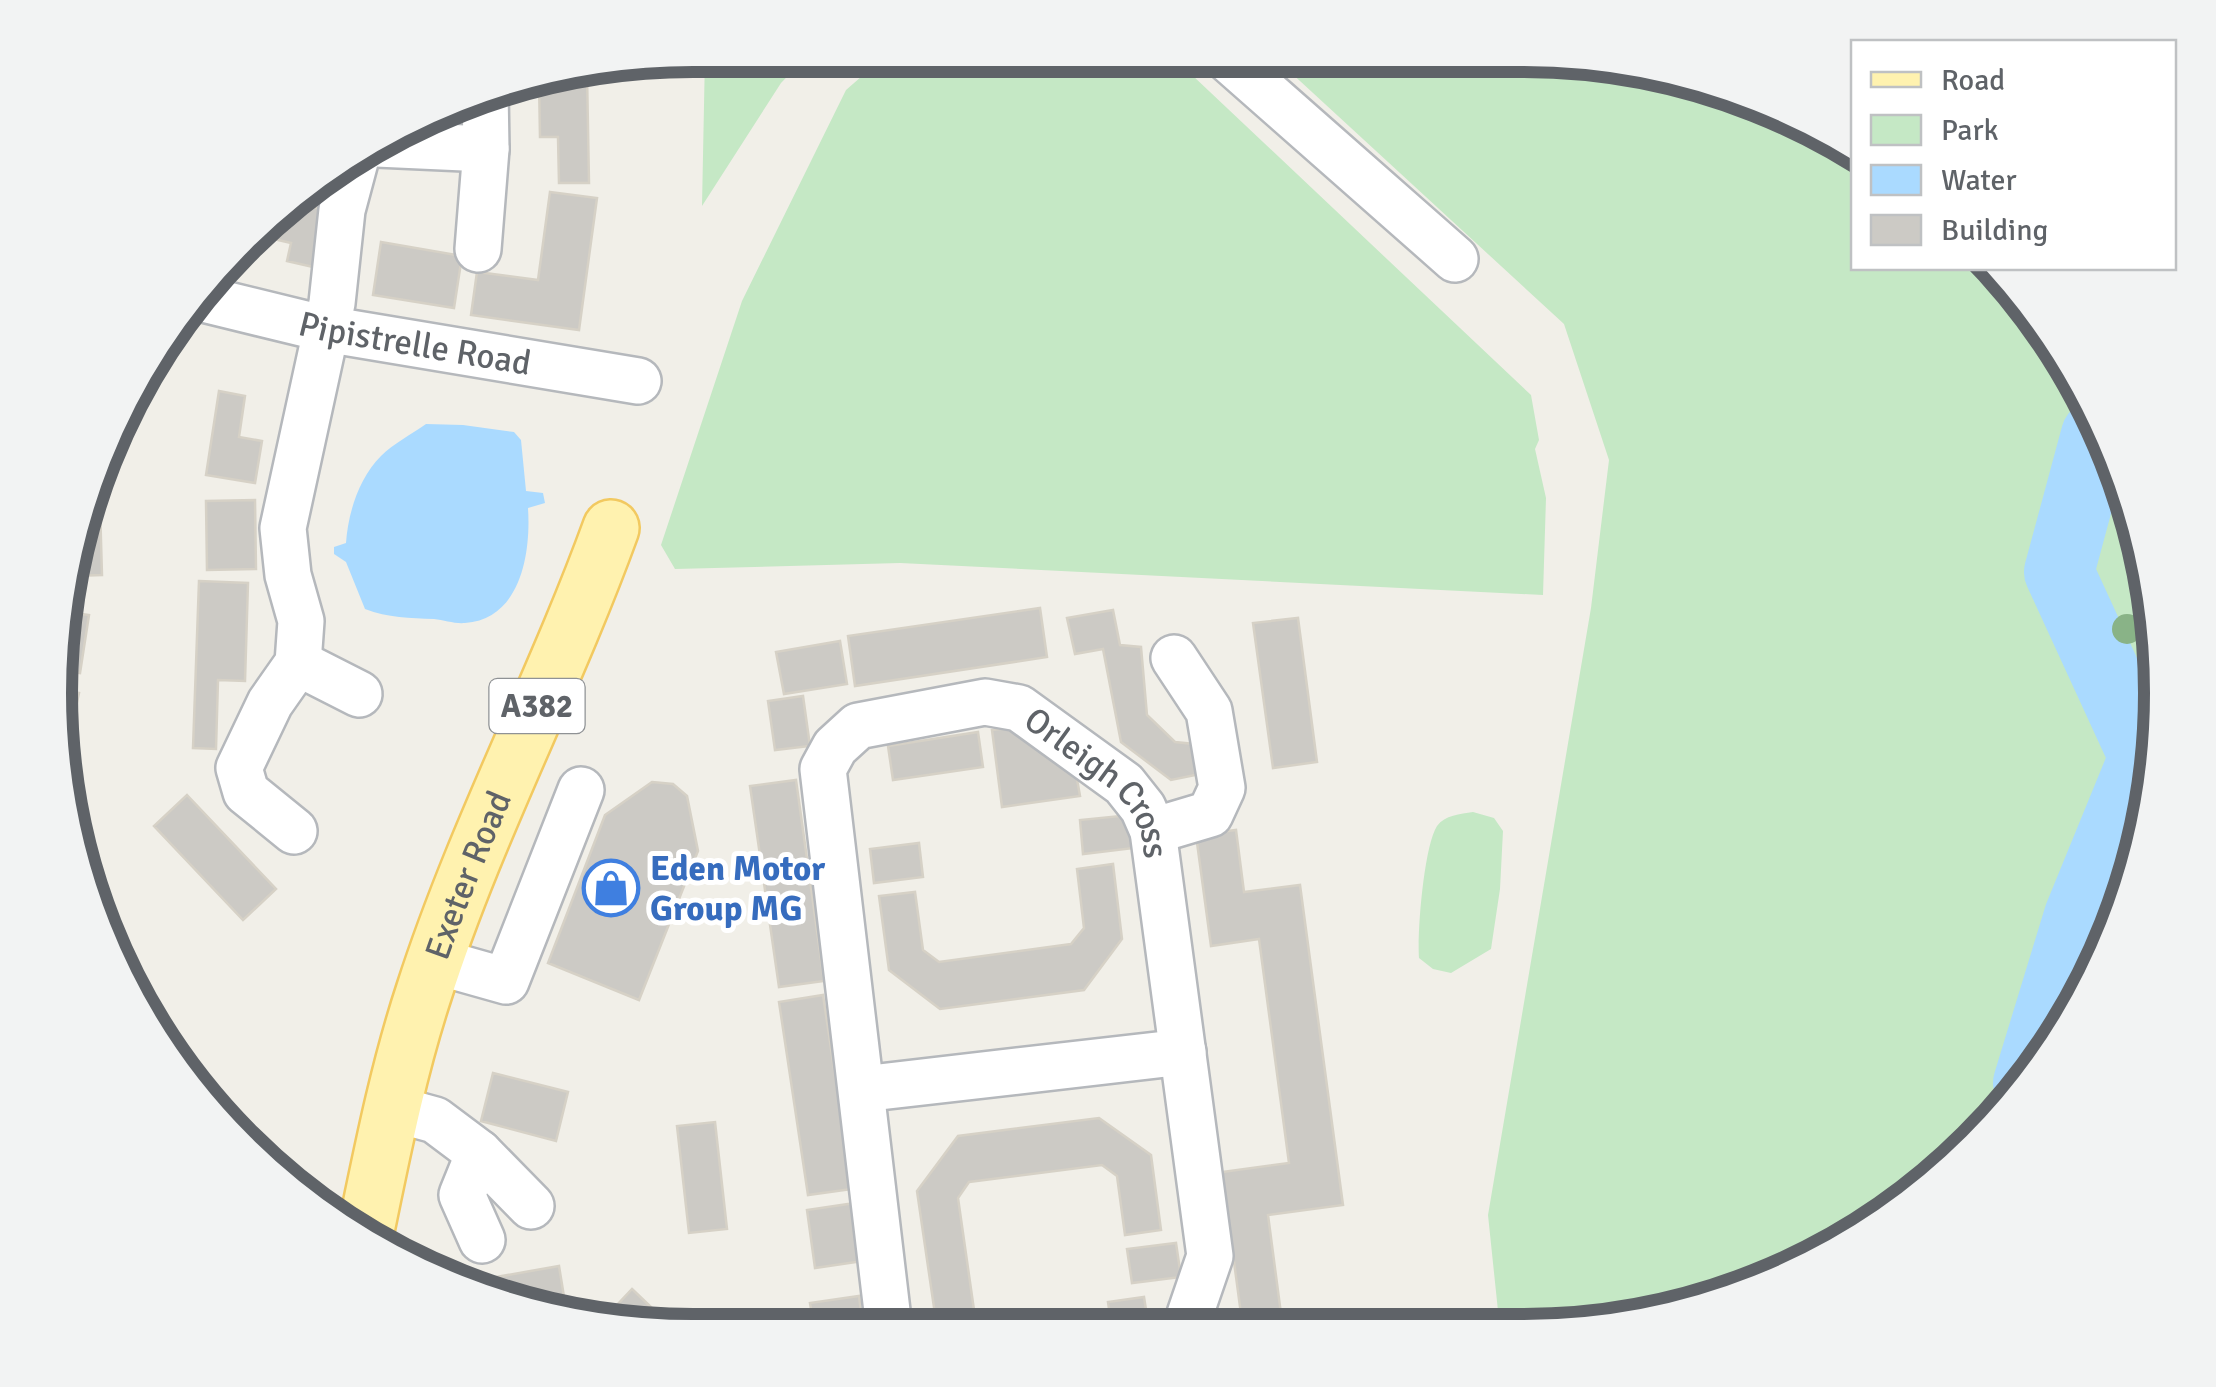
<svg xmlns="http://www.w3.org/2000/svg" width="2216" height="1387" viewBox="0 0 2216 1387" font-family="Signika,sans-serif">
	<style>
		.green { fill: #c5e8c5 }
		.water { fill: #aadaff }
		.lines { fill: none; stroke-linecap: round; stroke-linejoin: round }
		.river { stroke: #aadaff; stroke-width: 70 }
		.building { fill: #cccac5; stroke: #d6d1c6; stroke-width: 2.5 }
		.minor-casing { stroke: #b5b8bc; stroke-width: 50 }
		.major-casing { stroke: #f2c960; stroke-width: 60 }
		.minor { stroke: #fff; stroke-width: 45 }
		.major { stroke: #fff2af; stroke-width: 55 }
		.tree { fill: #89b387 }
		.labels { text-anchor: middle; dominant-baseline: central; stroke-width: 10; stroke-linejoin: round; paint-order: stroke }
		.shield { fill: #fff; stroke: #8f9295; stroke-width: 2.5 }
		.shield-label { font-size: 32px; font-weight: bold; fill: #5f6368 }
		.street-label { font-size: 35px; fill: #5f6368; stroke: #fff }
		.shop-label { font-size: 35px; font-weight: bold; fill: #366cbe; stroke: #fff; text-anchor: start }
		.rim { fill: none; stroke: #5f6368; stroke-width: 12 }
	</style>
	<rect width="100%" height="100%" fill="#f1efe8"/>
	<path class="green" d="M705 55 807 56 781 83 702 206Z
		M885 56 1174 58 1531 395 1539 440 1535 449 1546 498 1543 595 900 563 675 569 661 545 742 301 846 90Z
		M1275 58 1605 60 1766 103 1853 154 1854 268H1982L2076 375 2156 611 2139 859 2029 1083 1912 1200 1805 1266 1565 1331 1500 1330 1488 1215 1591 608 1609 460 1564 324Z
		M1473 812 1494 818 1503 831 1500 889 1491 949 1451 973 1433 969 1419 958C1417 933 1424 846 1437 826 1445 815 1460 814 1473 812Z"/>
	<path class="water" d="M426 424 463 425 514 432 521 440 526 491 543 493 545 503 528 508C531 553 521 619 465 623 455 624 444 620 434 619 410 618 388 618 365 609L346 562 334 554V547L346 543C348 513 359 478 381 456 393 444 412 434 426 424Z"/>
	<g class="lines">
		<path class="river" d="M2028 1083 2079 916 2144 757 2059 572 2096 435"/>
	</g>
	<path class="building" d="M587 73 589 183H559L558 137H540L539 80Z
		M550 192 597 198 579 330 471 315 477 272 538 280Z
		M296 203 326 210 313 267 287 261 291 243 261 236Z
		M381 242 462 256 454 308 373 295Z
		M219 391 245 396 239 437 262 441 255 483 206 475Z
		M255 500 256 569 207 570 206 501Z
		M86 506H100L102 575 74 576Z
		M199 581 248 583 245 681 218 680 216 749 193 748Z
		M1040 608 1047 657 855 686 848 636Z
		M1113 610 1120 645 1141 647 1147 715 1175 742 1194 744 1200 774 1171 780 1121 742 1103 649 1075 654 1067 618Z
		M68 612 89 615 80 673 59 670Z
		M1298 618 1317 762 1273 768 1253 623Z
		M840 641 847 684 784 694 776 652Z
		M56 688 79 693 68 743 61 742Z
		M803 696 810 746 775 750 768 701Z
		M1022 726 1074 762 1080 796 1002 807 992 730Z
		M978 732 983 767 893 780 888 746Z
		M796 780 824 981 779 987 750 786Z
		M652 782 673 784 687 796 698 851 639 1000 548 963 605 815Z
		M187 795 276 889 243 920 154 826Z
		M1130 815 1134 848 1083 854 1080 820Z
		M1236 830 1244 892 1300 885 1343 1205 1268 1215 1283 1329H1243L1222 1172 1289 1163 1259 939 1211 946 1196 835Z
		M919 843 923 877 874 883 870 849Z
		M1113 864 1122 939 1084 990 940 1009 889 970 879 896 915 892 923 950 939 962 1071 944 1084 928 1077 869Z
		M823 995 852 1189 808 1195 779 1002Z
		M493 1073 568 1092 556 1141 481 1121Z
		M1099 1118 1151 1155 1161 1230 1125 1235 1117 1176 1102 1165 969 1182 958 1198 976 1324 937 1328 917 1191 958 1136Z
		M715 1122 727 1229 689 1233 677 1126Z
		M855 1203 863 1261 815 1268 807 1210Z
		M1176 1243 1181 1277 1132 1283 1127 1249Z
		M559 1266 567 1315 469 1289 468 1282Z
		M632 1289 672 1327H611L599 1324Z
		M859 1296 863 1328 814 1327 810 1303Z
		M1144 1297 1149 1329H1112L1108 1302Z"/>
	<g class="lines">
		<g class="minor-casing">
			<g id="minor">
				<path d="M1227 58 1455 259"/>
				<path d="M377 144 486 149"/>
				<path d="M478 249 486 149 485 90"/>
				<path id="s1" d="M195 297 326 329 638 381"/>
				<path d="M298 663 359 694"/>
				<path d="M294 831 246 792 239 768 270 703 298 663 301 621 288 575 283 528 332 303 342 210 357 154"/>
				<path d="M1153 831 1210 814 1222 788 1209 711 1174 658"/>
				<path d="M435 961 506 981 581 790"/>
				<path d="M862 1089 1183 1052"/>
				<path d="M391 1108 435 1120 479 1153 531 1206"/>
				<path d="M479 1153 462 1195 482 1240"/>
				<path id="s2" d="M889 1328 823 769 835 747 858 726 985 702 1019 708 1124 784 1143 808 1153 831 1210 1256 1185 1329"/>
			</g>
		</g>
		<g class="major-casing">
			<g id="major">
				<path id="s3" d="M365 1235C382 1153 398 1071 424 992 475 833 554 685 611 528"/>
			</g>
		</g>
		<use href="#minor" class="minor"/>
		<use href="#major" class="major"/>
	</g>
	<circle class="tree" cx="2127" cy="629" r="15"/>
	<defs>
		<g id="shop-ring" transform="scale(2.875)"><circle r="9.5" fill="#fff" stroke="#3f7fe0" stroke-width="1.5"/><path d="M-5-2.5h2.3a2.7 3.5 0 0 1 5.4 0H5L5.5 6h-11ZM-1.5-2.5h3a1.5 2.3 0 0 0-3 0Z" fill="#3f7fe0"/></g>
	</defs>
	<g fill-rule="evenodd">
		<use href="#shop-ring" x="611" y="888"/>
	</g>
	<g class="labels">
		<rect class="shield" x="489.5" y="679" width="95" height="54" rx="8"/>
		<g class="shield-label">
			<text x="537" y="706">A382</text>
		</g>
		<g class="street-label">
			<text stroke="none"><textPath href="#s1" startOffset="225">Pipistrelle Road</textPath></text>
			<text stroke="none"><textPath href="#s2" startOffset="895">Orleigh Cross</textPath></text>
			<text stroke="none"><textPath href="#s3" startOffset="375">Exeter Road</textPath></text>
		</g>
		<g class="shop-label">
			<text x="650" y="868">Eden Motor<tspan x="650" dy="40">Group MG</tspan></text>
		</g>
	</g>
	<path d="M0 0H2216V1387H0ZM693 72H1523A621 621 0 0 1 2144 693V693A621 621 0 0 1 1523 1314H693A621 621 0 0 1 72 693V693A621 621 0 0 1 693 72Z" fill="#f2f3f3" fill-rule="evenodd"/>
	<path class="rim" d="M693 72H1523A621 621 0 0 1 2144 693V693A621 621 0 0 1 1523 1314H693A621 621 0 0 1 72 693V693A621 621 0 0 1 693 72Z"/>
	<rect x="1851" y="40" width="325" height="230" fill="#ffffff" stroke="#bfc1c3" stroke-width="2.5"/>
	<rect x="1871" y="72" width="50" height="15" fill="#fff2af" stroke="#bfc1c3" stroke-width="2.5"/>
	<text x="1941" y="90" font-size="30" fill="#5f6368">Road</text>
	<rect x="1871" y="115" width="50" height="30" fill="#c5e8c5" stroke="#bfc1c3" stroke-width="2.5"/>
	<text x="1941" y="140" font-size="30" fill="#5f6368">Park</text>
	<rect x="1871" y="165" width="50" height="30" fill="#aadaff" stroke="#bfc1c3" stroke-width="2.5"/>
	<text x="1941" y="190" font-size="30" fill="#5f6368">Water</text>
	<rect x="1871" y="215" width="50" height="30" fill="#cccac5" stroke="#bfc1c3" stroke-width="2.5"/>
	<text x="1941" y="240" font-size="30" fill="#5f6368">Building</text>
</svg>
